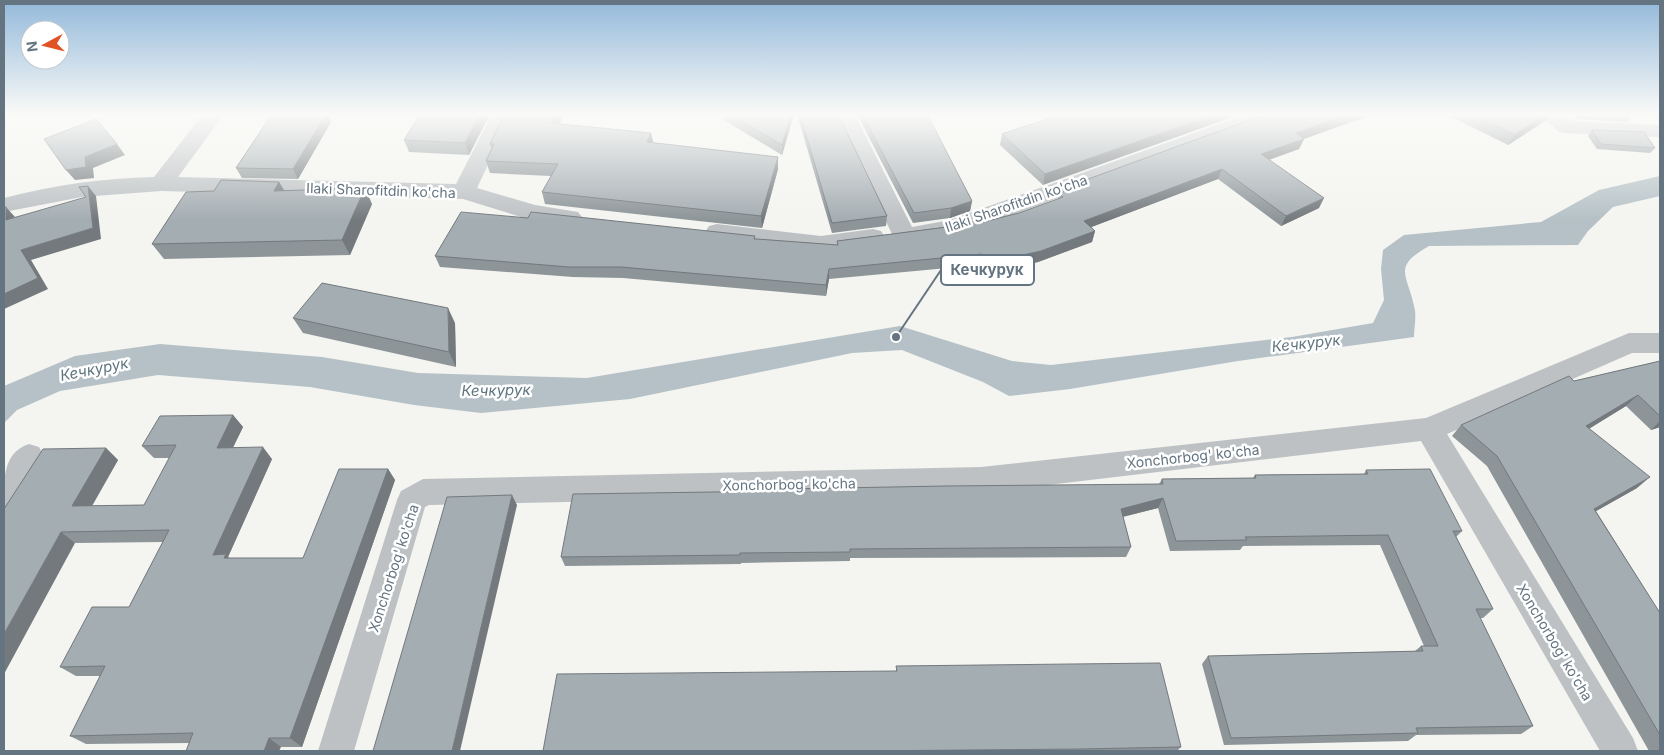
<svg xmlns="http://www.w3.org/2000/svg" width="1664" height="755" viewBox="0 0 1664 755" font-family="Inter,sans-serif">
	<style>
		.water { fill: #b5c1c6 }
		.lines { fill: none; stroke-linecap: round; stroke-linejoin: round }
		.minor { fill: #bdc1c4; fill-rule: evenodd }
		.wall { fill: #8d9599 }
		.shaded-wall { fill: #73797d }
		.building { fill: #a4adb2; stroke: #73797d }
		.labels { text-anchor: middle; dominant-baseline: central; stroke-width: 5; stroke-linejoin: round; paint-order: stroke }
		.street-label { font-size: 14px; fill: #647481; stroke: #fff }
		.water-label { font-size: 15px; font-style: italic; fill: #5f767f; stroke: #fff }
		.leader { fill: none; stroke: #647481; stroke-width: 2 }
		.callout-dot { fill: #647481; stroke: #fff; stroke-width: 2 }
		.callout { fill: #fff; stroke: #647481; stroke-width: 2 }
		.callout-label { font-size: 15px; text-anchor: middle; font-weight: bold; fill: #647481 }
	</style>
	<rect width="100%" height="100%" fill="#f4f4f0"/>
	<path class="water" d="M1660 176V196L1613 207 1588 231 1578 245 1429 246C1392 267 1407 273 1414 306 1417 316 1414 327 1414 337L1238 361 1070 389 1009 396 983 382 902 350 852 353 630 399 481 413 414 405 310 387 158 375 60 391 17 410 4 423V386L75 356 160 344 322 357 418 373 587 378 900 326 1012 361 1051 365 1292 337 1373 323 1384 300 1381 269 1383 250 1404 235 1541 222 1599 190Z"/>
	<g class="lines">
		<path class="minor" d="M203 114H224L178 177 456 184 492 114H512L477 188 535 205 578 212 582 217 578 222 570 225 534 221 463 199 161 191 82 197 4 212V198C53 185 103 178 154 177Z
			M824 114H849L857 119 912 227 950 220 1247 114H1277L1274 118 961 234 921 240 914 238 904 242 896 240 892 234 841 127 827 118Z
			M1540 114H1563L1572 121 1660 125V137L1567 133 1559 132Z
			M717 224 821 236 873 229 881 231 885 237 881 243 821 252 709 238 705 232 709 226Z
			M1629 333H1660V353H1632L1447 434 1633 738 1638 751H1600L1421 441 981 493 429 505 425 507 354 751H318L397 500 401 491 423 479 981 467 1426 418Z
			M29 444 39 447 44 456 15 505 4 509C4 484 1 453 29 444Z"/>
	</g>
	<path class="wall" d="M272 114H328V115L331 122 298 179 242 178 236 168Z
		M490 114 469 155 409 152 404 140Z
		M723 114H794L782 155 724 120Z
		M797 114H833L887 216 886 226 832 233Z
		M852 114H927L972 201 970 211 950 218 913 223 859 118Z
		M1062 114 1043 185 1000 145 1002 134Z
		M1446 114H1549L1545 121 1508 145Z
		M1574 114H1633L1627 122 1577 119Z
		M559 124 651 133 653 143 778 157V169L762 228 545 204 542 192 551 176 490 173 486 161 492 149 490 144Z
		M1592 130 1655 148 1650 153 1597 149 1588 136Z
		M1304 139 1299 149 1269 160 1319 208 1281 226 1218 179 1091 227 1095 231 1092 242 1038 262 985 274 980 265 829 279 826 296 623 278 573 277 440 267 435 256 755 239 837 245V241L983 222 1019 213 1058 199 1061 189Z
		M279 182 284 190 372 204 350 255 164 259 152 244 214 191Z
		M293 318 455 323 456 367 303 333Z
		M1660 361V427L1651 430 1626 406 1589 429 1637 488 1596 511 1660 613V751H1649L1487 466 1452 436 1461 425 1574 381Z
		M233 415 243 427 233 447 272 459 228 557 229 558H303L388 469 395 480 302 747H281L189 743 86 744 70 736 100 676H76L60 667 129 607 163 542 75 543 4 509 106 448 118 460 92 506 144 505 170 458H154L142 446Z
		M1366 470 1462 531 1456 537 1493 609 1483 618H1480L1533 726 1521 734 1416 735 1408 741 1224 745 1202 664 1208 656 1415 651 1421 646H1424L1380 545 1243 546 1240 550 1170 551 1158 508 1123 517 1131 547 1126 557 850 558V561L741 563V564L565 566 561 557 784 491 1159 484 1162 479 1253 478 1255 475 1364 474Z
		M896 666 1181 747 1177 751H543L896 671Z"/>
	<path class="shaded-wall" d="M320 114H328V115L331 122 298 179 293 169Z
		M480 114H490L469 155 465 143Z
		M555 114H564L555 135 551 123Z
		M791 114H794L782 155V145Z
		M1216 114H1241L1043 185 1045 174Z
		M1349 114H1374L1304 139 1299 149 1256 164 1261 154 1296 133Z
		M1546 114H1549L1545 121 1508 145 1515 135Z
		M651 133 654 145 647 142Z
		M117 144 125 155 93 168 94 178 75 180 66 170 85 157Z
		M778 157V169L762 228 761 216Z
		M1222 169 1218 179 1081 231 1084 221Z
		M279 182 288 197 274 191Z
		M88 186 96 196 101 239 31 260 48 289 4 309V294L21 250 93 228Z
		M365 188 372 204 350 255 342 240Z
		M1324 198 1319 208 1281 226 1286 216Z
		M972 201 970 211 950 218 951 208Z
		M6 207 15 217 6 220Z
		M1095 231 1092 242 1038 262 985 274 987 263Z
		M829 269V279L826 296V285Z
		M448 308 455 323 456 367 449 352Z
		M1638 395 1626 406 1575 437 1586 426Z
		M233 415 243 427 227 460 217 448Z
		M1660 421V427L1651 430Z
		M263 447 272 459 228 557 237 566 213 555Z
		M106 448 118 460 85 518 72 506Z
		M388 469 395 480 302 747 290 738Z
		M1650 477 1637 488 1582 519 1594 509Z
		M512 495 517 505 460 751H452Z
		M1163 498 1158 508 1117 518 1121 509Z
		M61 532 75 543 4 674V634Z
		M269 738 281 747 279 751H264Z"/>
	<path class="building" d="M272 114H326L293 169 236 168Z
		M420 114H480L465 143 404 140Z
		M504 114H555L551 123 651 133 647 142 778 157 761 216 542 192 558 164 486 161 494 144H490Z
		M730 114H791L782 145Z
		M800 114H833L840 118 887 216 832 223Z
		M862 114H927L972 201 951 208 914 213Z
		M1062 114H1216L1045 174 1002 134Z
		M1266 114H1349L1296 133 1304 139 1261 154 1324 198 1286 216 1222 169 1084 221 1095 231 1041 251 987 263 982 254 829 269 826 285 621 267H569L435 256 461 212 528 218 531 212 755 236 754 239H757L838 245 837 241 963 225 981 219 983 222 1019 213 1063 197 1059 193 1064 192 1061 189Z
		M1473 114H1546L1515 135Z
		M96 119 117 144 85 157 86 167 66 170 44 139Z
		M1592 130 1644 132 1655 148 1601 144Z
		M221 180 279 182 274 191 365 188 342 240 152 244 186 192 214 191Z
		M88 186 93 228 21 250 38 278 4 294V207H6V220L86 197 79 187Z
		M322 283 448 308 449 352 293 318Z
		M1660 361V416L1638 395 1586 426 1650 477 1594 509 1660 613V735L1497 456 1461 425 1569 376 1574 381Z
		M233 415 217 448 263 447 213 555 226 554 224 558H303L339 469H388L290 738H269L264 751H186L193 733 70 736 105 666 60 667 92 607H129L169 530 61 532 4 634V509L43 449 106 448 72 506 144 505 176 445 142 446 160 416Z
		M1430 469 1462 531H1453L1493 609H1476L1533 726 1416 728 1418 733 1231 738 1208 656 1423 651 1421 646H1438L1388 535 1245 537 1247 540 1176 541 1163 498 1121 509 1131 547 850 549V552L740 553V555L561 557 573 494 784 491V489L945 486 1163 484 1162 479 1256 478 1255 475 1368 474 1366 470Z
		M512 495 452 751H373L447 497Z
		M1160 663 1181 747 1080 749 857 751H543L557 674 897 671 896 666Z"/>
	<linearGradient id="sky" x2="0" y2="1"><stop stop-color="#93b9da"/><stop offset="0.52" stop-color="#fafaf8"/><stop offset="1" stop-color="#fafaf8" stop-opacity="0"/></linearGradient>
	<rect width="1664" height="220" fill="url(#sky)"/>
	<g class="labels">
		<g class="street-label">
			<text transform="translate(381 190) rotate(2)">Ilaki Sharofitdin ko'cha</text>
			<text transform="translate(1016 203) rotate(-19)">Ilaki Sharofitdin ko'cha</text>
			<text transform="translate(1193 456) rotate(-6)">Xonchorbog' ko'cha</text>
			<text transform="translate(789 484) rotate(-1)">Xonchorbog' ko'cha</text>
			<text transform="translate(393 568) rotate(-72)">Xonchorbog' ko'cha</text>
			<text transform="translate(1555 642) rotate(59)">Xonchorbog' ko'cha</text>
		</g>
		<g class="water-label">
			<text transform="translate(1306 343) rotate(-6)">Кечкурук</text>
			<text transform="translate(94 369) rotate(-11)">Кечкурук</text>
			<text transform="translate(496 390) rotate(-1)">Кечкурук</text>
		</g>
	</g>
	<path class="leader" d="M896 337L941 270"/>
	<circle class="callout-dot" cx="896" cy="337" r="5"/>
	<rect class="callout" x="941" y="255" width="93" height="30" rx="5"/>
	<g class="callout-label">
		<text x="987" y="275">Кечкурук</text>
	</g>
	<rect width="1664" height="755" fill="none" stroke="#647481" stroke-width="10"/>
	<g transform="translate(45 45) rotate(263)"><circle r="24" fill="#ffffff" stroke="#c1c7cd"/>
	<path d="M0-4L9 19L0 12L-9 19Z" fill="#e15224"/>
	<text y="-8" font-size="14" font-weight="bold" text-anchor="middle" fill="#647481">N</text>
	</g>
</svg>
